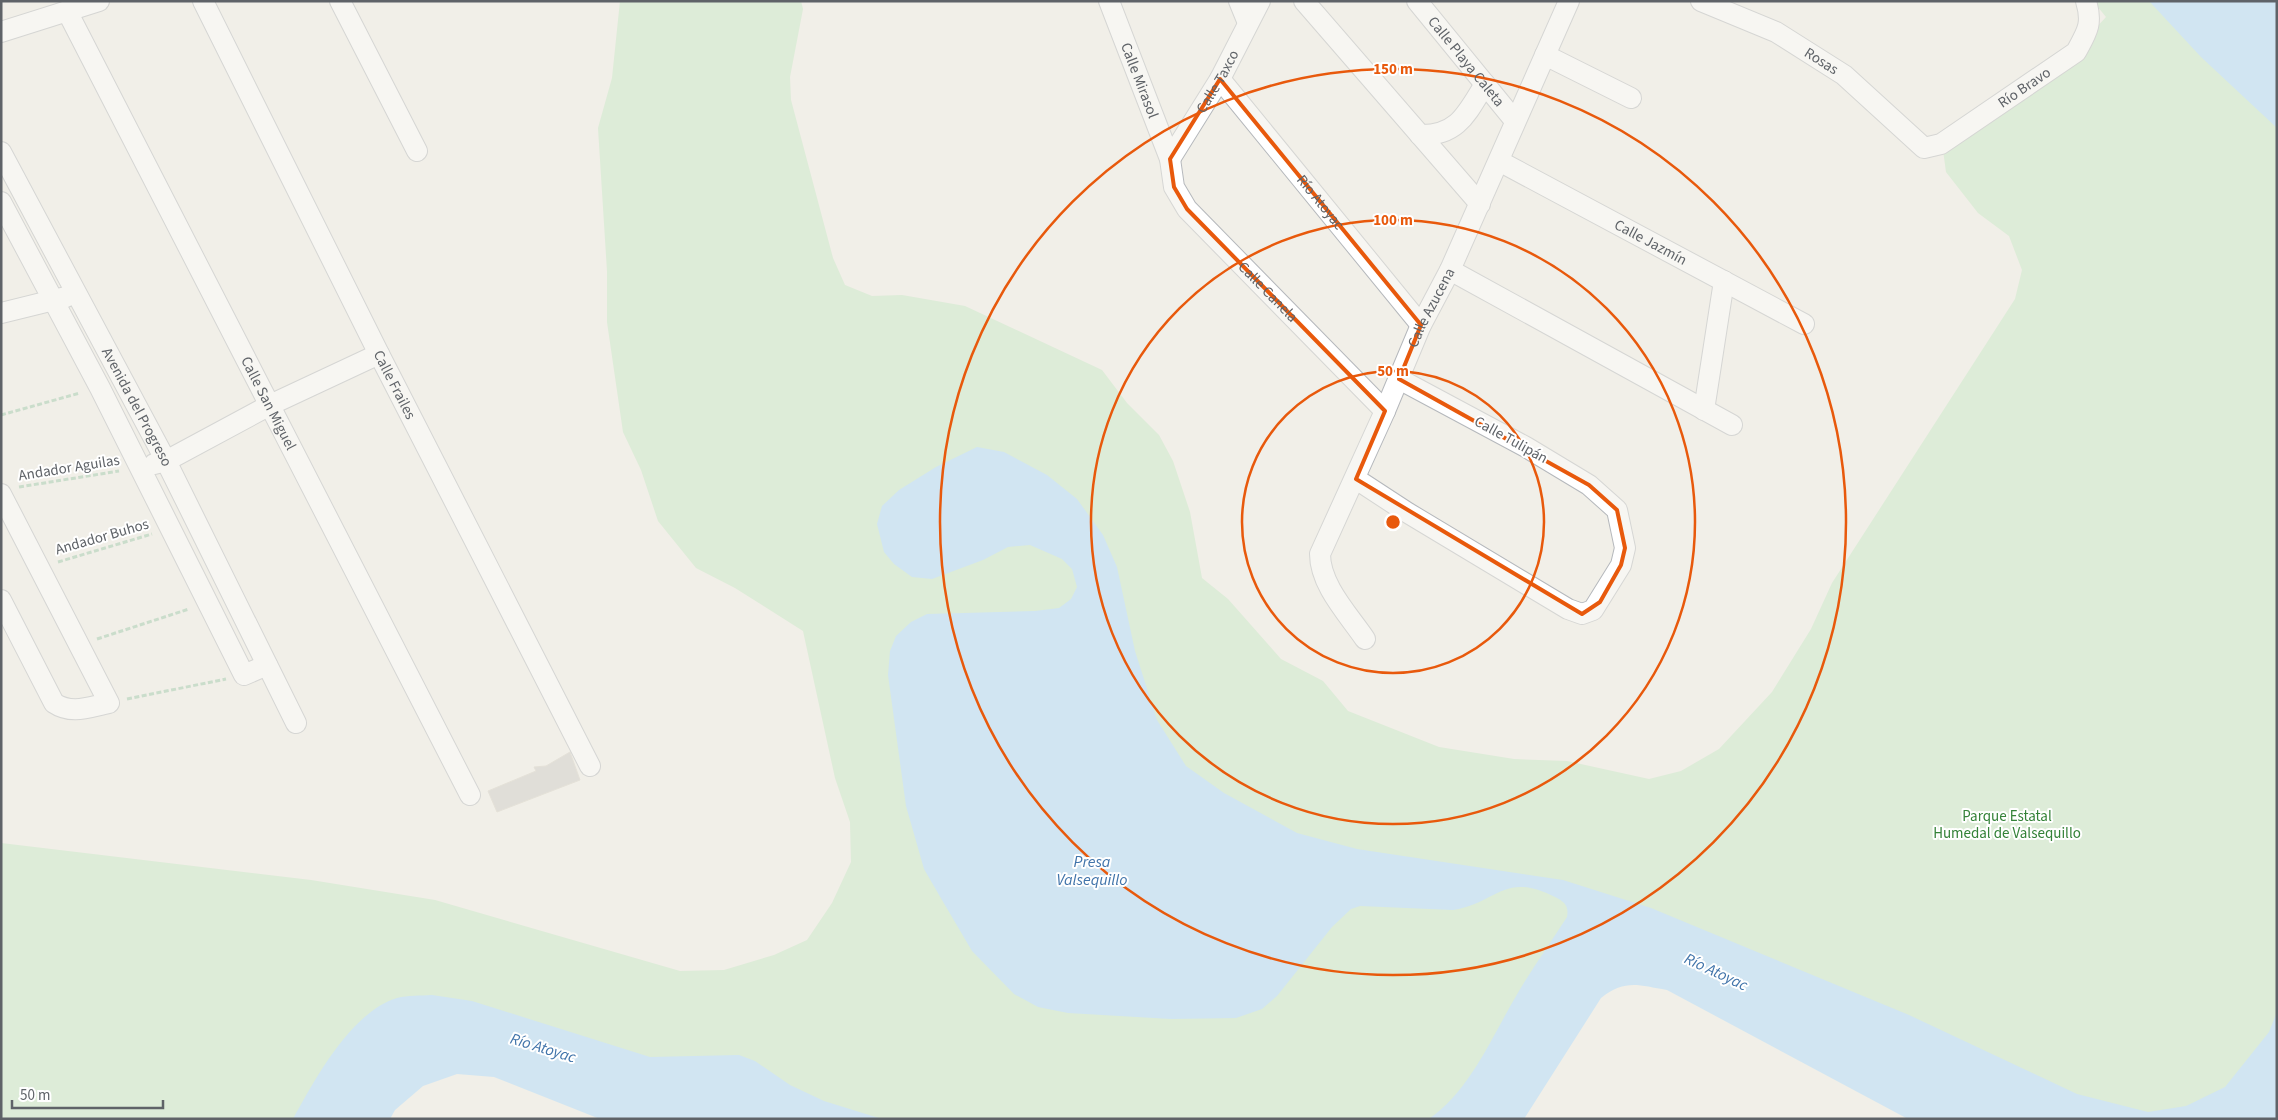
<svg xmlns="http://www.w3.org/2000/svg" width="2278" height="1120" viewBox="0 0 2278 1120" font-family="'Source Sans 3',sans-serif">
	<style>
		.green { fill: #c5e8c5 }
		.water { fill: #aadaff }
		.building { fill: #cccac5; stroke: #d6d1c6 }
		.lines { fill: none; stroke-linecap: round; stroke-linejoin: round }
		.minor-casing { stroke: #b5b8bc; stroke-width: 22 }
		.path { stroke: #9cc7a9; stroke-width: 3; stroke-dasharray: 5 2.5; stroke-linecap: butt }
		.minor { stroke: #fff; stroke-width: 20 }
		.marked { fill: none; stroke: #e8590c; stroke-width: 4; stroke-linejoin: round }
		.ring { fill: none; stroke: #e8590c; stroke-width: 2.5 }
		.labels { text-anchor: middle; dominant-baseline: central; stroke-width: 4; stroke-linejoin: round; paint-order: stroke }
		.street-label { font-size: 15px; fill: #5f6368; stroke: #fff }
		.park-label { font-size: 15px; fill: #348238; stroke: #fff }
		.water-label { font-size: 16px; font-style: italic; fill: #4174aa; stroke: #fff }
		.centre { fill: #e8590c; stroke: #fff; stroke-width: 2.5 }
		.ring-label { font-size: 15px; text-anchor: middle; font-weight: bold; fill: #e8590c; stroke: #fff; stroke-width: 4; stroke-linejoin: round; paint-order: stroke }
	</style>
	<rect width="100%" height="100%" fill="#f1efe8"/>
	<path class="green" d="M620 1H801L803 9 790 77 791 100 833 258 845 285 872 296 902 295 965 306 1102 370 1127 403 1159 435 1173 461 1190 512 1202 578 1228 599 1281 659 1323 681 1348 711 1439 747 1514 759 1567 761 1649 779 1681 771 1719 749 1772 692 1811 629 1832 583 2015 299 2022 270 2009 236 1978 213 1946 172 1943 150 2060 67 2106 17 2093 1H2277V1090L2237 1119H2010L1602 964 1510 1119H625L459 1046 381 1119H1V843L311 880 435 900 680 971 724 970 774 955 807 940 832 903 851 862 850 822 835 778 803 631 735 588 696 568 658 521 641 470 623 432 607 322V271L598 128 612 78Z"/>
	<path class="water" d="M2149 1H2277V128L2201 57Z
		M977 447 1004 452 1047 475 1077 499 1103 535 1117 567 1135 651 1157 720 1186 766 1224 793 1297 833 1357 849 1563 880 1651 908 1909 1015 2077 1094 2148 1112 2186 1106 2225 1087 2269 1032 2277 1012V1119H1908L1667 990C1638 985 1625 979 1601 998L1524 1119H1429C1471 1090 1493 1034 1519 991 1534 966 1551 942 1567 917 1569 906 1565 902 1555 897 1503 871 1498 903 1453 910L1360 906 1351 909 1332 927 1277 996 1262 1009 1236 1018 1171 1019 1068 1013 1038 1007 1014 994 972 951 942 900 924 869 906 806 888 675 890 651 896 636 911 622 927 614 1035 611 1059 608 1071 599 1077 587 1072 569 1062 559 1030 545 1008 547 983 560 932 579 912 577 894 564 884 552 877 524 882 506 899 490 936 467Z
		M432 995 472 1001 650 1057 739 1055 755 1061 790 1085 824 1101 882 1119H600L494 1077 457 1074 423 1086 395 1110 390 1119H293C315 1079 351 1012 397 998 408 995 421 996 432 995Z"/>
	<path class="building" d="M570 752 580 780 497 812 488 791 536 771 534 767 546 766Z"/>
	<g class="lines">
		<g class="minor-casing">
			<g id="minor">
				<path id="s1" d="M203 1 379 354 590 766"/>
				<path d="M340 1 417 151"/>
				<path id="s2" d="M1109 1 1170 159 1174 187 1187 209 1385 411"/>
				<path d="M1239 1 1248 23"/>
				<path d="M1304 1 1480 204"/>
				<path id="s3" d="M1417 1 1515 121"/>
				<path id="s4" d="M1701 1 1776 32 1844 75 1924 148 1941 144 2076 52C2087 32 2093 24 2086 1"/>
				<path id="s5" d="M67 11 470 795"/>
				<path d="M1 32 99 1"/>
				<path d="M1545 55 1631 98"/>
				<path id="s6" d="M1220 79 1421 325"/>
				<path d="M1420 135C1458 136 1467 113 1485 84"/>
				<path id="s7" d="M1 152 166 461 296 723"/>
				<path id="s8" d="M1170 159 1220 79 1260 1"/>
				<path id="s9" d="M1499 161 1804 324"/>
				<path d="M1 202 100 388 244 675 267 665"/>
				<path d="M1450 270 1732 425"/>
				<path d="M1 313 66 297"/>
				<path d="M1704 410 1724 281"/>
				<path d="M154 464 166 461 270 405 379 354"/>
				<path d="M1356 479 1408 513 1568 609 1582 614 1593 610 1621 565 1625 548 1617 510 1589 485 1526 447 1399 379"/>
				<path d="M1 494 109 703C89 707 72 715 54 703L1 600"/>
				<path id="s10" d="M1365 639C1348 614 1320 585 1320 554L1385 411 1421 325 1450 270 1569 1"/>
			</g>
		</g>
		<path class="path" d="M1 415 80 393
			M19 487 119 471
			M58 562 152 534
			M97 639 189 609
			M127 699 226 679"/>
		<use href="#minor" class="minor"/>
	</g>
	<path d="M0 0H2278V1120H0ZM1220 79 1421 325 1399 379 1589 485 1617 510 1625 548 1621 565 1600 602 1582 614 1356 479 1385 411 1187 209 1174 187 1170 159Z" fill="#f1efe8" fill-opacity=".55" fill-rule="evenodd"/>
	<path class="marked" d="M1220 79 1421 325 1399 379 1589 485 1617 510 1625 548 1621 565 1600 602 1582 614 1356 479 1385 411 1187 209 1174 187 1170 159Z"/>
	<g class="ring">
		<circle cx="1393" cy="522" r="151"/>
		<circle cx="1393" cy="522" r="302"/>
		<circle cx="1393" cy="522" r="453"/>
	</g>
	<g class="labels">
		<g class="street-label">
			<text stroke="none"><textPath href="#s3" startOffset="78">Calle Playa Caleta</textPath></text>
			<text stroke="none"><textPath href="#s4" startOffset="135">Rosas</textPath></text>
			<text stroke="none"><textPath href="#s2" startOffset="85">Calle Mirasol</textPath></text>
			<text stroke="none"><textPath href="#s8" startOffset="91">Calle Taxco</textPath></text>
			<text stroke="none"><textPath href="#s4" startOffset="388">Río Bravo</textPath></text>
			<text stroke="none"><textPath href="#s6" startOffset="159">Río Atoyac</textPath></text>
			<text stroke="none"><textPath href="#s9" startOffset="172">Calle Jazmín</textPath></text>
			<text stroke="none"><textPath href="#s2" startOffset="339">Calle Canela</textPath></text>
			<text stroke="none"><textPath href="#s10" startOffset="368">Calle Azucena</textPath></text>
			<text stroke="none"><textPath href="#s1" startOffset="429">Calle Frailes</textPath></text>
			<text stroke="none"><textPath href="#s5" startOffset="441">Calle San Miguel</textPath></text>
			<text stroke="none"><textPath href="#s7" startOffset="289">Avenida del Progreso</textPath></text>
			<text transform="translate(1511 440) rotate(29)">Calle Tulipán</text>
			<text transform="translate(69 468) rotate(-9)">Andador Aguilas</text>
			<text transform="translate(102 537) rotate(-16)">Andador Buhos</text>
		</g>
		<g class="park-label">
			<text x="2007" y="816">Parque Estatal<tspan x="2007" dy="17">Humedal de Valsequillo</tspan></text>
		</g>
		<g class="water-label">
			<text x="1092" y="862">Presa<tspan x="1092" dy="18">Valsequillo</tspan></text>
			<text transform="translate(1716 972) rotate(25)">Río Atoyac</text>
			<text transform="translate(543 1048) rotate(17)">Río Atoyac</text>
		</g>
	</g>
	<circle cx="1393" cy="522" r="8" class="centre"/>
	<g class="ring-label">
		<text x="1393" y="74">150 m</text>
		<text x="1393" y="225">100 m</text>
		<text x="1393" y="376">50 m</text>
	</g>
	<rect width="2278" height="1120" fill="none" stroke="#5f6368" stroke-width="5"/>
	<path d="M12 1100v8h151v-8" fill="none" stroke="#5f6368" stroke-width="2.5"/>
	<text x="20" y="1100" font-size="15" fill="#5f6368" stroke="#ffffff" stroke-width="4" paint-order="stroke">50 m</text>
</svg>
